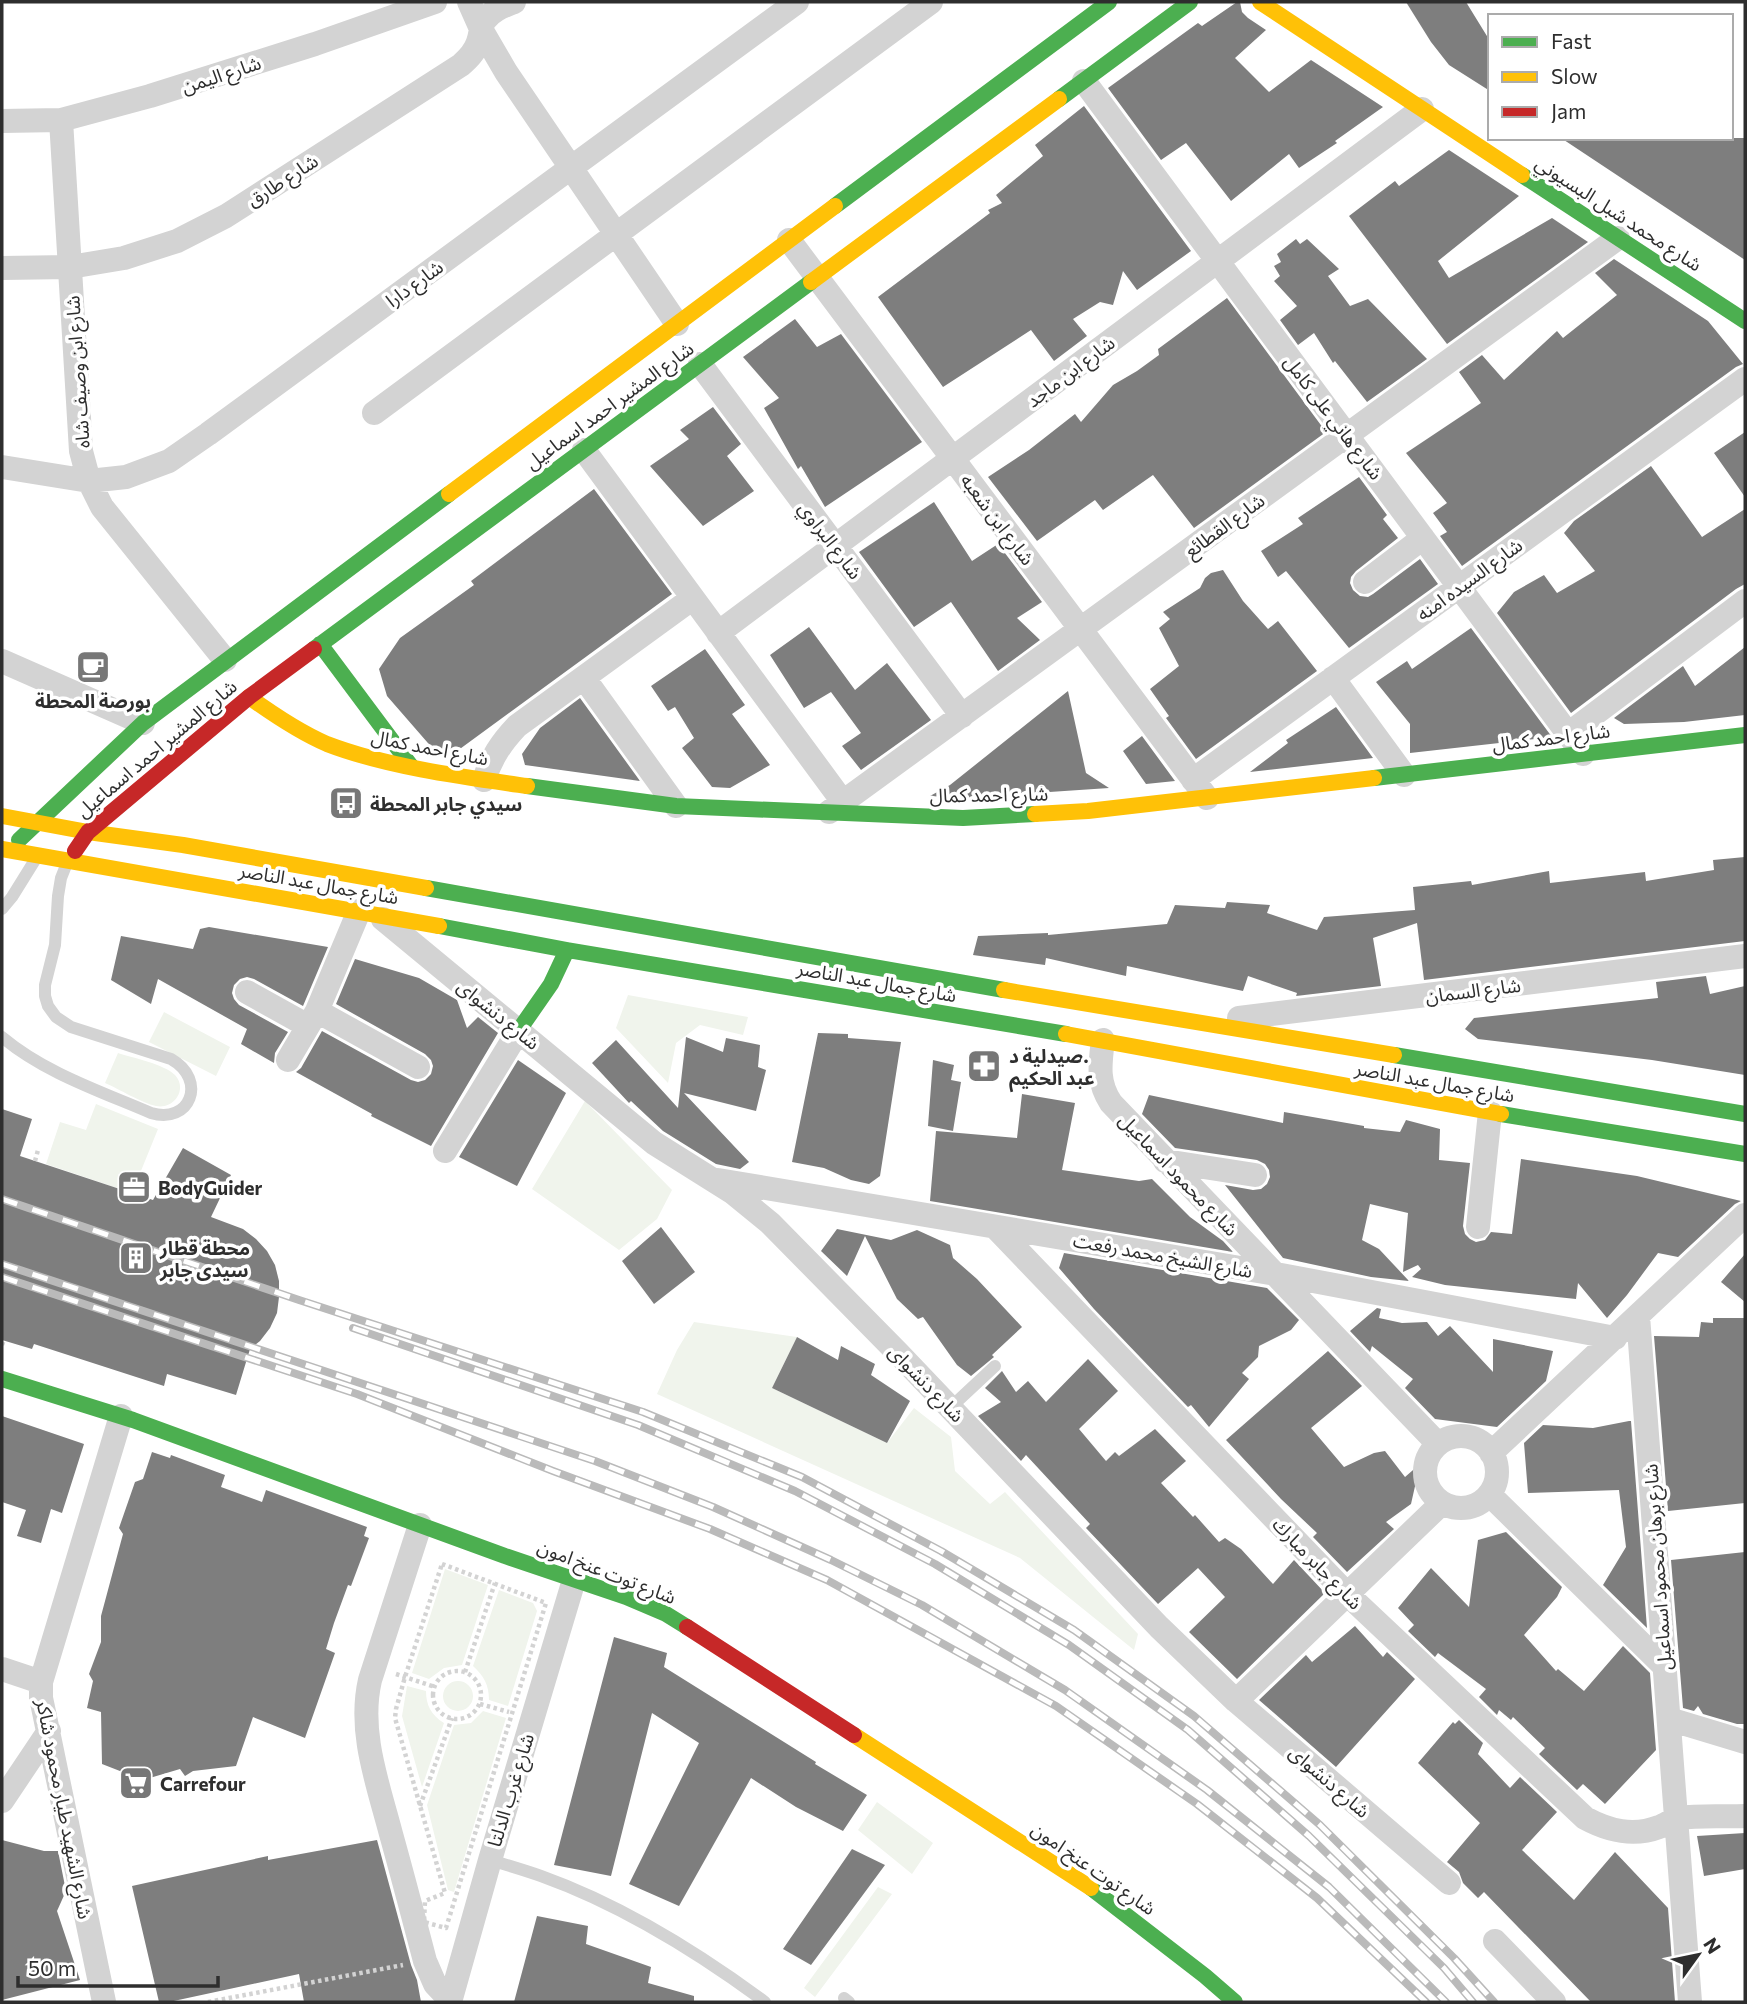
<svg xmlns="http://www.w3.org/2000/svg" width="1747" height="2004" viewBox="0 0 1747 2004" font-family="Commissioner,'Noto Sans Arabic',sans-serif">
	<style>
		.green { fill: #f0f4ec }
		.building { fill: #7e7e7e }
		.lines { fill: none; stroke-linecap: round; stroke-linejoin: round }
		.path { stroke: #d3d3d3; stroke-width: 4.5; stroke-dasharray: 3.5 3.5; stroke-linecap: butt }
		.lane { stroke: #d3d3d3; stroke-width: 12 }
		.street { stroke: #d3d3d3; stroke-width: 24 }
		.fast { stroke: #4caf50; stroke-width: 16 }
		.slow { stroke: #ffc107; stroke-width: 16 }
		.jam { stroke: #c62828; stroke-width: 16 }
		.rail-casing { stroke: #bababa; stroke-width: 8 }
		.rail { stroke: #fff; stroke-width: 5; stroke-dasharray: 16; stroke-linecap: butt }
		.labels { text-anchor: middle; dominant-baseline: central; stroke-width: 7; stroke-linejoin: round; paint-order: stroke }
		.street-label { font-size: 19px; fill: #2e2e2e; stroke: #fff }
		.poi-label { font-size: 19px; font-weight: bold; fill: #2e2e2e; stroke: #fff; text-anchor: start }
	</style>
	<rect width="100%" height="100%" fill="#fff"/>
	<path class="green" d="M628 995 748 1017 743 1035 700 1025 676 1043 668 1083 616 1028Z
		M164 1012 230 1047 216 1076 149 1042Z
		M118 1053C133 1058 164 1064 175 1075 188 1089 174 1110 156 1106 142 1103 119 1089 105 1083Z
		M585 1101 672 1190 657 1219 619 1250 532 1189Z
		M96 1104 158 1129 132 1193 46 1164 60 1122 86 1130Z
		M694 1322 797 1337 772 1388 887 1443 914 1408 951 1437 955 1471 990 1504 1005 1492 1138 1634 1134 1650 1020 1558 657 1394 677 1350Z
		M445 1569 488 1585 462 1665 444 1668 429 1679 412 1673Z
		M499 1590 533 1603 537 1611 508 1706 489 1700C489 1685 484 1676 473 1666Z
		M443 1696a15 15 0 1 1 30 0a15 15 0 1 1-30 0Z
		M407 1686 426 1691C426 1705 431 1715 444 1723L422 1787 402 1716Z
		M483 1711 506 1718 454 1892 448 1890 427 1805 454 1725 471 1723Z
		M877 1802 933 1843 912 1874 858 1830Z
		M878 1887 892 1894 815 1997 804 1988Z"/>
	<path class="building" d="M1237 2H1240L1242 12 1248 18 1266 30 1235 58 1269 92 1311 60 1383 107 1335 141 1337 143 1299 168 1289 154 1231 201 1186 143 1161 160 1108 88 1198 23 1202 26Z
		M1406 2H1466L1490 41V91L1449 65 1431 42Z
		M1084 106 1191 251 1137 290 1123 271 1113 305 1100 302 1073 319 1087 336 1054 361 1031 330 943 387 878 297 990 213 988 210 1002 203 996 195 1043 156 1035 145Z
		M1561 138H1745V260Z
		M1449 150 1519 196 1438 261 1449 278 1552 218 1588 242 1447 344 1349 216 1395 181 1399 186Z
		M1296 239 1300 244 1307 239 1339 269 1328 276 1350 306 1368 299 1427 359 1367 402 1335 361 1333 363 1314 333 1298 345 1280 320 1297 306 1274 281 1280 276 1274 266 1281 262 1277 254Z
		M1614 259 1708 321 1743 364 1736 367 1462 566 1440 536 1447 532 1433 513 1447 503 1406 453 1481 403 1459 372 1482 355 1504 380 1557 331 1563 338 1617 295 1595 273Z
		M1227 298 1326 432 1194 528 1153 475 1103 510 1095 500 1037 541 988 477 1029 450 1075 414 1081 422 1113 385 1137 371 1159 355 1158 349Z
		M795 319 817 347 841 334 922 442 825 507 801 466 798 469 764 408 779 398 743 357Z
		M713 407 741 444 727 456 754 491 703 526 650 466 689 439 680 430Z
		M1745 432V497L1714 453Z
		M1651 466 1702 537 1745 509V584L1736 589 1571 713 1497 613 1514 592 1544 575 1557 593 1595 571 1564 533 1574 521Z
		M1359 477 1387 515 1383 519 1398 538 1356 571 1351 577 1350 583 1353 590 1360 596 1368 597 1373 594 1420 559 1438 584 1349 648 1286 571 1278 577 1261 551 1303 524 1298 518Z
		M594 489 672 594 453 754 434 750 387 696 379 669 400 638 474 585 471 581Z
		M934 502 972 561 998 544 1042 602 1017 618 1040 640 998 671 951 602 914 627 859 552Z
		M1223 570 1243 601 1268 629 1278 621 1317 671 1196 759 1166 718 1169 716 1150 689 1179 666 1159 628 1170 619 1163 612 1200 588 1205 578 1211 573Z
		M809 627 855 690 887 663 931 720 861 770 842 746 861 733 831 692 804 708 770 655Z
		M1471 628 1552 737 1410 753V724L1376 682 1407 661 1412 669Z
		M1745 647V715L1684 722 1624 724 1614 718 1683 666 1695 686Z
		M705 649 745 705 732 714 770 765 730 788 712 787 682 748 694 738 675 707 668 711 651 686Z
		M1068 691 1086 773 1109 788 963 798 930 796 950 785Z
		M580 698 640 781 525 765 522 754 540 728Z
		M1336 707 1373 758 1250 772 1288 743 1286 740Z
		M1142 736 1175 781 1146 784 1123 751Z
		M1745 857V941L1424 980 1417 923 1373 938 1381 986 1296 996 1297 993 1248 976 1243 991 1127 966 1126 976 1046 958 1045 965 973 955 978 936 1048 933V935L1167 924 1175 905 1225 908 1227 902 1270 905 1267 913 1317 930 1324 917 1415 910 1413 887 1471 881 1472 885 1549 871 1550 883 1645 872 1646 881 1714 870 1713 860Z
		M209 927 328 947 303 1006 254 979 247 977 240 979 234 985 232 993 234 999 239 1005 288 1032 275 1053 274 1063 241 1044 247 1029 158 979 151 1004 111 980 121 936 193 949 200 929Z
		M355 959 419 978 457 1000 467 1028 478 1017 498 1033 431 1146 371 1116 372 1114 296 1072 301 1068 322 1031 411 1080 418 1082 425 1080 431 1074 433 1066 431 1060 425 1054 336 1004Z
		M1706 976 1710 994 1745 986V1075L1652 1060 1478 1039 1465 1029 1474 1018 1658 998 1656 982Z
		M818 1033 848 1034V1038L901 1042 880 1176 869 1184 851 1180 824 1168 792 1162Z
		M686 1037 723 1052 726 1038 760 1045 758 1067 766 1070 756 1111 684 1093 749 1162 740 1169 716 1164 663 1131 631 1101 629 1103 592 1063 616 1040 678 1108Z
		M518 1060 566 1093 517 1186 459 1157Z
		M933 1060 954 1065 951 1080 961 1082 953 1131 928 1126Z
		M1022 1094 1075 1103 1062 1170 1139 1181 1152 1179 1190 1217 1223 1241 1233 1252 930 1201 936 1131 1017 1138Z
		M1149 1095 1283 1123 1284 1112 1364 1126V1128L1400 1132 1406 1120 1440 1129 1439 1160 1470 1163 1463 1226 1465 1234 1470 1239 1476 1242 1485 1240 1491 1232 1512 1234 1521 1159 1637 1176 1741 1201 1735 1204 1678 1257 1658 1253 1627 1295 1607 1318 1578 1283 1576 1299 1445 1285 1412 1277 1421 1269 1418 1265 1403 1272 1408 1213 1370 1204 1362 1240 1379 1249 1409 1281 1371 1277 1283 1258 1225 1185 1253 1190 1261 1189 1267 1184 1270 1177 1269 1170 1265 1164 1257 1160 1175 1148 1142 1114Z
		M2 1109 32 1119 20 1156 153 1200 183 1148 231 1175 211 1217 243 1229 256 1239 267 1251 275 1265 279 1281V1297L277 1313 270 1328 260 1341 250 1349 236 1395 167 1374 164 1386 34 1344 32 1349 2 1340Z
		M661 1227 695 1272 654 1304 622 1261Z
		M837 1229 891 1240 917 1230 950 1245 953 1258 977 1279 1022 1327 992 1355 994 1357 971 1376 957 1365 923 1317 918 1319 897 1299 865 1236 847 1276 821 1251Z
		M1064 1253 1267 1288 1299 1320 1291 1330 1259 1346 1258 1357 1242 1373 1249 1379 1209 1427 1191 1405 1188 1407 1185 1404 1094 1309 1059 1268Z
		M1745 1254V1302L1721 1282Z
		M1377 1308 1381 1309 1379 1318 1402 1323 1427 1322 1438 1336 1450 1326 1493 1372V1339L1553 1351 1546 1381 1497 1427 1435 1419 1405 1388 1413 1379 1372 1346 1370 1352 1350 1331Z
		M1713 1318H1745V1503L1668 1511 1654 1336 1699 1337 1701 1322 1713 1323Z
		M797 1337 838 1360 841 1346 875 1364 871 1375 910 1401 887 1443 772 1388Z
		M1328 1351 1362 1386 1311 1428 1344 1467 1374 1453 1385 1451 1405 1477 1420 1464 1411 1504 1386 1522 1394 1529 1347 1572 1313 1537 1317 1533 1281 1499 1226 1440Z
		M1088 1359 1118 1391 1079 1429 1106 1461 1115 1452 1119 1456 1155 1429 1186 1461 1161 1483 1193 1517 1195 1515 1219 1542 1225 1538 1241 1549 1273 1584 1294 1560 1325 1593 1237 1679 1189 1632 1225 1597 1198 1568 1158 1604 1086 1528 1090 1524 1026 1455 1021 1461 978 1416 1001 1402 985 1388 1002 1371 1016 1392 1028 1381 1046 1402Z
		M2 1416 84 1444 62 1513 51 1509 41 1543 17 1536 26 1510 2 1502Z
		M1629 1421H1631L1647 1628 1603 1585 1626 1547 1619 1490 1528 1493 1524 1443 1543 1425 1593 1428Z
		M152 1452 170 1458 171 1455 225 1475 221 1487 262 1502 266 1490 367 1527 364 1536 369 1538 351 1586 348 1585 334 1623 326 1649 335 1653 305 1738 253 1717 236 1766 193 1771 185 1776 180 1769 143 1780 102 1764 101 1712 87 1708 93 1681 89 1674 101 1642V1616L123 1534 119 1528 135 1482 143 1479Z
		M1506 1532 1562 1587 1557 1597 1524 1635 1556 1671 1558 1669 1584 1691 1623 1646 1650 1673 1656 1750 1605 1804 1583 1784 1577 1790 1539 1754 1545 1748 1513 1717 1511 1720 1499 1710 1497 1715 1479 1697 1486 1689 1438 1653 1435 1657 1408 1631 1414 1625 1398 1608 1431 1568 1469 1607 1478 1540Z
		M1745 1552V1724H1737L1703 1714 1698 1706 1694 1711 1683 1708 1671 1560Z
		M1355 1626 1383 1657 1387 1652 1415 1679 1336 1767 1259 1700 1306 1655 1312 1662Z
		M614 1637 667 1653 664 1667 816 1762 815 1764 867 1795 843 1831 796 1807 751 1778 679 1906 629 1884 699 1743 652 1713 611 1876 554 1865Z
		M1459 1720 1483 1743 1478 1754 1510 1788 1520 1777 1557 1812 1522 1850 1574 1900 1615 1852 1668 1908 1675 2002H1591L1484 1892 1478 1898 1463 1883 1459 1872 1447 1862 1480 1823 1418 1763 1453 1722 1455 1724Z
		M1745 1833V1869L1704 1876 1697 1836Z
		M2 1840 44 1851H58L66 1891 57 1911 80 1980 2 2000Z
		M377 1840 411 1965 417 1980 421 2002H304L299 1974 169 2002H159L132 1886 268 1856V1860Z
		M852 1849 885 1865 811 1965 783 1949Z
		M537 1916 588 1926 586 1944 651 1967 648 1983 694 1996V2002H514Z"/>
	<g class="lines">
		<path class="path" d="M35 1161 38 1150
			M2 1345 4 1340
			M442 1564 546 1603 446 1928 424 1922 425 1901 445 1893 395 1718 396 1709 405 1677Z
			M433 1695a24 24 0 1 1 48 0a24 24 0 1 1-48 0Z
			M465 1672 495 1583
			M396 1674 435 1687
			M480 1704 509 1712
			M420 1806 452 1718
			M208 2002 403 1965"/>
		<path class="lane" d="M2 909 12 897 35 860
			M2 1037C45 1073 100 1091 151 1113 190 1125 208 1080 171 1059L71 1027 56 1017 48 1006 45 996V985L55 945 58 896 61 878 67 863
			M950 1408 995 1366
			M490 1860C507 1865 524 1870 541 1876 622 1905 696 1951 765 2002
			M844 1998 849 2002"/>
		<path class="street" d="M469 2 481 29 506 72 677 324
			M1084 81 1583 754
			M61 120 81 451 89 481 102 507 225 660
			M2 121 61 120 150 96 315 44 435 2
			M789 240 1207 798
			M2 268 70 267 124 258 177 241 226 216 461 65C469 58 475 52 478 42 481 34 480 27 485 20 492 10 504 6 514 2
			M700 364 962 716
			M374 413 931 2
			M584 450 843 802
			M2 467 89 481 126 477 169 461 208 434 797 2
			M1365 582 1423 538
			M718 633 1422 109
			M2 661 143 723
			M584 678 676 806
			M1333 678 1404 775
			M1568 734 1745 601
			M484 780C491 758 501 743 517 726L693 598
			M1193 780 1745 379
			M829 812 1618 238
			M383 919 654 1143 732 1192 770 1223 898 1353 1159 1627 1236 1701 1449 1883
			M247 992 308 1026
			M317 1011 418 1067
			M1239 1018 1745 956
			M1103 1040C1100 1064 1097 1082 1111 1103L1438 1444
			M288 1060 317 1011 359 911
			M445 1151 519 1030
			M1165 1161 1255 1175
			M718 1180 1276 1274 1615 1338
			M995 1227 1347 1594 1585 1818C1609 1831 1633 1837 1659 1827 1666 1825 1672 1819 1679 1818 1700 1815 1724 1817 1745 1816
			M1478 1227 1490 1112
			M1638 1316 1690 2002
			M1425 1472a36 36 0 1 1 72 0a36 36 0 1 1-72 0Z
			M1491 1453 1745 1215
			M1490 1495 1665 1667
			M420 1525 370 1680C358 1732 378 1784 391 1834 403 1877 414 1919 425 1961L435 1984 450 2000
			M2 1669 41 1682
			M1236 1701 1442 1503
			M1669 1719 1745 1742
			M2 1801 49 1731
			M1495 1941 1554 2002
			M104 2002 44 1712 41 1698V1682L121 1416
			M450 2002 490 1860 574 1580"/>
		<path class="fast" d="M1059 99 1190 2
			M1522 175 1745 321
			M835 206 1109 2
			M320 644 411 766
			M314 649 811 282
			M1374 778 1745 735
			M527 786 676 806 963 818 1035 814
			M19 840 143 723 449 494
			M426 888 1004 990
			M439 926 567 950 1066 1034
			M519 1030 551 984 567 950
			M1394 1055 1745 1114
			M1501 1114 1745 1154
			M2 1379 133 1420 505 1556 626 1597 666 1614 687 1627
			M1091 1888 1205 1976 1235 2002"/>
		<path class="slow" d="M1260 2 1522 175
			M811 282 1059 99
			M449 494 835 206
			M249 697C274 715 299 732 327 744 387 767 463 777 527 786
			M1035 814 1088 811 1374 778
			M2 816 88 832 183 845 426 888
			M2 849 439 926
			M1004 990 1394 1055
			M1066 1034 1501 1114
			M854 1735 1091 1888"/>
		<path class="jam" d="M75 851 88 832 249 697 314 649
			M687 1627 854 1735"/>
		<g class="rail-casing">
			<path id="rail" d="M2 1199 299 1300 643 1412 802 1477 941 1551 1074 1630 1194 1716 1320 1825 1454 1958 1494 2002
				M2 1264 595 1461 713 1507 831 1560 922 1605 1065 1690 1207 1790 1329 1887 1446 2002
				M2 1277 357 1394 553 1471 710 1529 827 1580 1056 1706 1197 1804 1317 1898 1426 2002
				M353 1328 638 1425 795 1491 935 1564 1069 1645 1188 1730 1309 1836 1444 1968 1473 2002"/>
		</g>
		<use href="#rail" class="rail"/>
	</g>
	<defs>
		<g id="cafe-square" transform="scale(1.75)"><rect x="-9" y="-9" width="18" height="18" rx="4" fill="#777" stroke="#fff"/><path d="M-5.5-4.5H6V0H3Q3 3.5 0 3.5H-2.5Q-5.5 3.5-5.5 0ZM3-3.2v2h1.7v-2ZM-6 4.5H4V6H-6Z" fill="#fff"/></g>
		<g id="bus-square" transform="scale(1.75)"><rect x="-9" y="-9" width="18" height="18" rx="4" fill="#777" stroke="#fff"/><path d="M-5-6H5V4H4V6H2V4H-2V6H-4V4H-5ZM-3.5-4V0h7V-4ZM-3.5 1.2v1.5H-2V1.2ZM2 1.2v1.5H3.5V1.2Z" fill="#fff"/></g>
		<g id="pharmacy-square" transform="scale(1.75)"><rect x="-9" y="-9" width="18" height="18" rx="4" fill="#777" stroke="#fff"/><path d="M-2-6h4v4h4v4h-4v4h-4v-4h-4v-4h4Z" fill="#fff"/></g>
		<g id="office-square" transform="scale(1.75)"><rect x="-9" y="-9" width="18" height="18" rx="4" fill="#777" stroke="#fff"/><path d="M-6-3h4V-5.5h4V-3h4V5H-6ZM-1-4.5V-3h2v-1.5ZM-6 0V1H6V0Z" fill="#fff"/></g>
		<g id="building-square" transform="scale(1.75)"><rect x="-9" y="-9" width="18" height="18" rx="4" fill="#777" stroke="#fff"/><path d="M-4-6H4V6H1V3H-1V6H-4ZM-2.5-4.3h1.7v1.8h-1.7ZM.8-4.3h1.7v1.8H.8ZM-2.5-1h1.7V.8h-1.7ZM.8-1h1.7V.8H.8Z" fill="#fff"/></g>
		<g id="supermarket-square" transform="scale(1.75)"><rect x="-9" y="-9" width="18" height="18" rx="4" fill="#777" stroke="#fff"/><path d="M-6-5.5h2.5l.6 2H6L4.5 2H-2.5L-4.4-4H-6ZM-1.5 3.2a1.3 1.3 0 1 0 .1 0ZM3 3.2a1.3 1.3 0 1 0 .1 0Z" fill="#fff"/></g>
	</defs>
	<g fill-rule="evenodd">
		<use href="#cafe-square" x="93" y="667"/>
		<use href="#bus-square" x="346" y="803"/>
		<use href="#pharmacy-square" x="984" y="1066"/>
		<use href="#office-square" x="134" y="1187"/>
		<use href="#building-square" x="136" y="1258"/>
		<use href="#supermarket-square" x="136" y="1783"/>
	</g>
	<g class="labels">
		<g class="street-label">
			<text transform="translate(221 74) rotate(-18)">شارع اليمن</text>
			<text transform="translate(282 180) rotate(-33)">شارع طارق</text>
			<text transform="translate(1619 213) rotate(33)">شارع محمد شبل البسيوني</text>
			<text transform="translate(414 283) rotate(-36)">شارع دارا</text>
			<text transform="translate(1070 371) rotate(-37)">شارع ابن ماجد</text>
			<text transform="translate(77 372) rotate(-94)">شارع ابن وصيف شاه</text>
			<text transform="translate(609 405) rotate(-36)">شارع المشير احمد اسماعيل</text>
			<text transform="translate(1334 417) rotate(53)">شارع هاني على كامل</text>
			<text transform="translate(998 519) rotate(53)">شارع ابن شعبه</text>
			<text transform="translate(1224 525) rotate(-36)">شارع القطائع</text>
			<text transform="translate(831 540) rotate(53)">شارع البراوي</text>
			<text transform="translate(1469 579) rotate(-36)">شارع السيده امنه</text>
			<text transform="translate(1551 737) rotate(-7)">شارع احمد كمال</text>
			<text transform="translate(430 747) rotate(11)">شارع احمد كمال</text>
			<text transform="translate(156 748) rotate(-40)">شارع المشير احمد اسماعيل</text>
			<text transform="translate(989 794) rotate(-1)">شارع احمد كمال</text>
			<text transform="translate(319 883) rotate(10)">شارع جمال عبد الناصر</text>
			<text transform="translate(877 981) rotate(10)">شارع جمال عبد الناصر</text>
			<text transform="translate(1473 990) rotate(-7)">شارع السمان</text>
			<text transform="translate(499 1014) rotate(39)">شارع دنشواى</text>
			<text transform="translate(1435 1081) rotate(10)">شارع جمال عبد الناصر</text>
			<text transform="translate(1179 1174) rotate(46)">شارع محمود اسماعيل</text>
			<text transform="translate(1163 1255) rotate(10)">شارع الشيخ محمد رفعت</text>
			<text transform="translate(927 1383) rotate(46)">شارع دنشواى</text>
			<text transform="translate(1318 1563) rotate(46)">شارع جابر مبارك</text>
			<text transform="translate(1657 1567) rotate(-94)">شارع برهان محمود اسماعيل</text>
			<text transform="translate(607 1571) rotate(21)">شارع توت عنخ امون</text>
			<text transform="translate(1330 1781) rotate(41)">شارع دنشواى</text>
			<text transform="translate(510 1790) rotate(-73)">شارع غرب الدلتا</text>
			<text transform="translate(65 1809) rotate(79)">شارع الشهيد طيار محمود شاكر</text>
			<text transform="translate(1094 1868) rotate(35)">شارع توت عنخ امون</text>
		</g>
		<g class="poi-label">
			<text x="93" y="700" text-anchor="middle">بورصة المحطة</text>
			<text x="370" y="803">سيدي جابر المحطة</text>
			<text x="1009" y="1055">صيدلية د.<tspan x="1009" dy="22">عبد الحكيم</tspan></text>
			<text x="158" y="1187">BodyGuider</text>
			<text x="160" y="1247">محطة قطار<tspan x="160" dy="22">سيدى جابر</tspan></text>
			<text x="160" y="1783">Carrefour</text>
		</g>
	</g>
	<rect width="1747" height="2004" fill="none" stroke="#2e2e2e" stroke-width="7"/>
	<rect x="1488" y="14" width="245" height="126" fill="#ffffff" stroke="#ababab" stroke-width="2"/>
	<rect x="1502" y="37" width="35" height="10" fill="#4caf50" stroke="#ababab" stroke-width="2"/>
	<text x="1551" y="49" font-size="21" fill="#2e2e2e">Fast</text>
	<rect x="1502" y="72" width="35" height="10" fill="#ffc107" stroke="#ababab" stroke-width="2"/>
	<text x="1551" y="84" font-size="21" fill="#2e2e2e">Slow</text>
	<rect x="1502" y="107" width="35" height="10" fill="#c62828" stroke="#ababab" stroke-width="2"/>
	<text x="1551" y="119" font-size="21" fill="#2e2e2e">Jam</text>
	<g transform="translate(1698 1955) rotate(57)" stroke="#ffffff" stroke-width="5" paint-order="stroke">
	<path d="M0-5L12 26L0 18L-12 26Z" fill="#2e2e2e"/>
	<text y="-10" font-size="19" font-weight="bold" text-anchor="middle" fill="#2e2e2e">N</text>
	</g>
	<path d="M18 1976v10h200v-10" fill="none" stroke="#2e2e2e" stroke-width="3.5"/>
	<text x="28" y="1976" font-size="21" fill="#2e2e2e" stroke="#ffffff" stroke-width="5" paint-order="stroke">50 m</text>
</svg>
